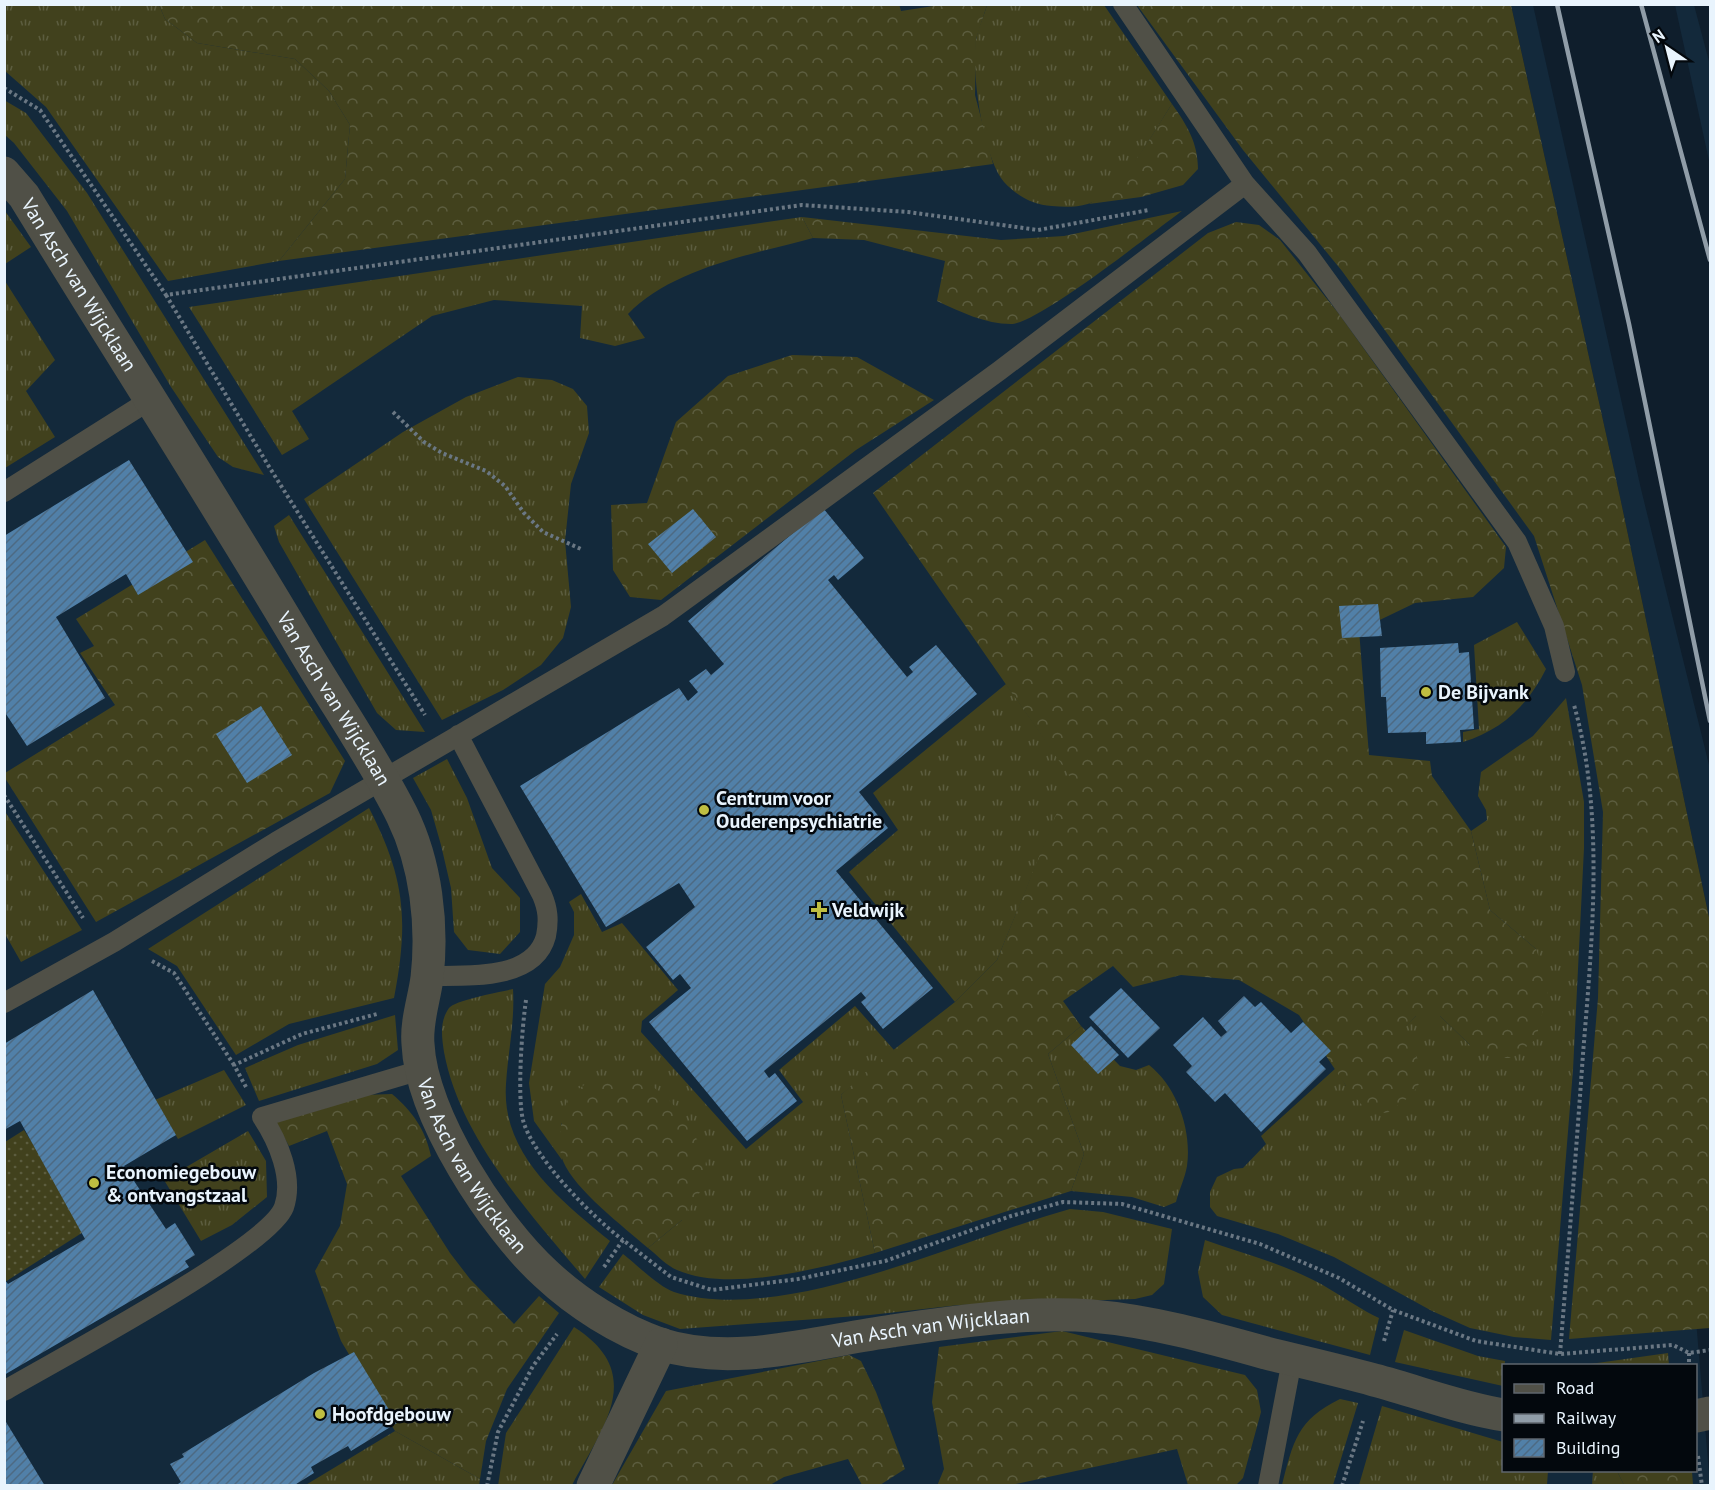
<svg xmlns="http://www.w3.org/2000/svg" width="1715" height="1490" viewBox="0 0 1715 1490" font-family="'PT Sans',sans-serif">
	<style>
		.built { fill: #13293b; fill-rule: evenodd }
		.grass { fill: url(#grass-tufts) }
		.forest { fill: url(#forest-crowns) }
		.garden { fill: url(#garden-dots) }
		.building { fill: url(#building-hatch) }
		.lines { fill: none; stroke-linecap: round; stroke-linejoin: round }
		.path { stroke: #6a7783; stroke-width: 4; stroke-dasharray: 3 3; stroke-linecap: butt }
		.lane { stroke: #505047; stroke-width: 20 }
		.street { stroke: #505047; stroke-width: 33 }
		.rail { stroke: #909da8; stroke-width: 4.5 }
		.poi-dot { fill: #bfbe41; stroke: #03080d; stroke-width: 2 }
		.labels { text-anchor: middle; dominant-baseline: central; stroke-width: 5; stroke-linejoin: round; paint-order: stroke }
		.street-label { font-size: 20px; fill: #e9f4fd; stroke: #03080d }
		.poi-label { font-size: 20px; font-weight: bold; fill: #e9f4fd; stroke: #03080d; text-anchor: start }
	</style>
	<defs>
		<pattern id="grass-tufts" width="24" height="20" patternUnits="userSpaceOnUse" patternTransform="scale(1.5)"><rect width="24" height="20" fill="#41411d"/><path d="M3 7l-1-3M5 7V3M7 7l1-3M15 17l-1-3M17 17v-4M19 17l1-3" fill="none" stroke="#5c5d3f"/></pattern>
		<pattern id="forest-crowns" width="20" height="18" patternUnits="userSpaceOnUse" patternTransform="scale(1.5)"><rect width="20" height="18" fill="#41411d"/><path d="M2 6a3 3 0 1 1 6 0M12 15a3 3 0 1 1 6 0" fill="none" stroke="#5c5d3f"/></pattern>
		<pattern id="garden-dots" width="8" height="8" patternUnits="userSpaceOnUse" patternTransform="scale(1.5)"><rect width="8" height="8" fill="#41411d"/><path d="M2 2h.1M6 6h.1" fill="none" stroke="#5c5d3f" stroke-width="1.8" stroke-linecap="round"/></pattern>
		<pattern id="building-hatch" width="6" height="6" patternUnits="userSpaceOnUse" patternTransform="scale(1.5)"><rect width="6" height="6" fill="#5180a8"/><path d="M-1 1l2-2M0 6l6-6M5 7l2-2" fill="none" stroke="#4d6a83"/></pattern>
	</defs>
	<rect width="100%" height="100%" fill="#0f1e2c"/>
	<path class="built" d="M5 5H1409L1573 546 1692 1273 1710 1485 5 1486ZM1504 1366H1696V1470H1504Z
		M1511 5H1533L1641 489 1710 769V922L1620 497Z
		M1675 5H1694L1710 65V165Z"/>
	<path class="grass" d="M5 5H159L165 19 197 43 295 59 329 91 350 125 345 179 279 261 168 281 46 107 5 71Z
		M987 5H1104L1172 104C1156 128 1130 176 1108 193 1091 207 1072 208 1052 206 1033 205 1017 196 1004 182 983 157 971 72 976 40 978 28 984 16 987 5Z
		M4 100 26 113 87 193 264 475 233 467 218 457 171 387 67 211 14 143 5 135Z
		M5 211 31 247 5 264H4Z
		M802 217 813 238C754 254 672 268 628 314L645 338 615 346 580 338 582 306 494 300 432 316 292 411 309 439 282 455 189 307Z
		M5 281 55 360 26 391 55 437 5 468Z
		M518 377 552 380 573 389 587 406 589 433 571 484 565 541 571 607 563 638 541 665 503 690 442 720 304 499 403 432 466 397Z
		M289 515 425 732 396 730 377 713 279 542 274 526Z
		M1517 622 1546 669C1528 705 1502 730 1463 742V732L1479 729 1474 645Z
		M1006 684 1072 778 997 960 955 1002 849 872 898 830 873 793Z
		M1566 698 1584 802V848L1573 1070 1551 1340 1514 1337 1470 1328 1432 1311 1334 1257 1278 1234 1217 1216 1210 1207V1192L1217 1177 1234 1169 1243 1168 1266 1144 1261 1136 1336 1068 1346 1086 1416 1016H1440L1470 1045 1536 949 1490 910 1471 831 1487 820 1486 810 1478 796 1481 772 1533 736Z
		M447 759 467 798 492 868 520 898V932L500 954 468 950 454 932 451 888 441 845 431 810 413 778Z
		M369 808C405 878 409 920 394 998L289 1024 236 1055 177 966 148 949Z
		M4 810 82 930 21 962 5 934Z
		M581 894 602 932 622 923 678 990 642 1021 641 1032 746 1149 803 1102 779 1070 855 1006 894 1050 841 1095 875 1253C822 1268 730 1293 677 1270 667 1266 657 1255 648 1248L682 1220 561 1123 562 1160 534 1121 529 1083 545 984 560 967 574 935V912L569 902Z
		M513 989C515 1021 508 1052 506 1084 501 1155 562 1201 610 1241L585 1279C530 1214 460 1138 444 1052 442 1038 439 1022 449 1008 455 1000 500 992 513 989Z
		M395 1015 398 1050 377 1064 259 1101 245 1068 298 1045Z
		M1081 1026 1120 1066 1136 1070 1149 1065C1177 1087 1192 1130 1187 1166 1185 1178 1179 1190 1176 1202L1164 1207 1132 1197 1071 1191 1084 1154 1048 1054Z
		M224 1070 246 1105 178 1139 155 1100Z
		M248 1131 266 1161 267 1197 232 1225 201 1241 164 1180Z
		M1070 1209 1103 1212 1172 1229 1164 1284 1152 1295 1135 1299 959 1305 870 1315 680 1329 643 1315 599 1287 623 1254C636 1264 659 1287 674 1292 783 1326 961 1239 1070 1209Z
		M1205 1240C1247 1255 1293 1266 1331 1290 1348 1300 1362 1310 1379 1318L1370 1355 1222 1315 1203 1297 1198 1272Z
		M574 1327C648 1374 602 1428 572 1485L498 1486 506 1433Z
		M1404 1330 1478 1356 1505 1361 1503 1386 1395 1362Z
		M1668 1353 1669 1365H1583Z
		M1340 1399 1358 1403 1333 1485H1282C1293 1442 1297 1420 1340 1399Z
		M1382 1406 1503 1442 1504 1470 1548 1471 1547 1485H1359Z
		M395 1431 480 1479 479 1486H304Z
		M1593 1470 1617 1471 1624 1485 1592 1486Z"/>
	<path class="forest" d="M899 4 901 11 940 5H987L976 39 975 95 993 164 279 261 345 179 350 125 329 91 295 59 197 43 165 19 159 5Z
		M1137 5H1511L1620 497 1710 922V1328L1569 1339 1598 998 1603 812 1582 685 1534 536 1342 271 1243 150Z
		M1172 104C1187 125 1198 143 1198 169L1183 185 1141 197 1089 204C1127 183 1148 140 1172 104Z
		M1182 211C1153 232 1038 324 1011 324 985 324 961 312 937 301L945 261 864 240 813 238 802 217 1001 240 1064 236Z
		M1236 222 1259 225 1280 240 1339 314 1506 547 1504 568 1473 597 1415 603 1359 630 1369 755 1430 761 1432 776 1471 831 1490 910 1536 949 1549 986 1536 1039 1512 1058H1493L1470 1045 1440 1016H1416L1400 1033 1420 1062 1422 1079 1412 1095 1387 1113 1367 1111 1346 1086 1299 1015 1239 980 1181 975 1133 987 1113 966 1063 1001 1081 1026 1048 1054 1084 1154 1071 1191 875 1253 841 1095 869 1069 955 1002 997 960 1071 778 873 493 1208 233Z
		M792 355 857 357 934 400 856 450 661 600 630 597 613 570 611 505 647 503 676 422 728 376Z
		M205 540 345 761 330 793 96 922 5 778V773L115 705 80 653 94 646 76 619Z
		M596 1077 643 1078 672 1103 707 1154 702 1189 682 1220 648 1248C624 1227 575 1190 563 1161 555 1142 563 1115 568 1096Z
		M392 1094C413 1112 425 1129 431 1156L401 1176 450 1253 470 1279 514 1324 539 1296 559 1313 507 1389 486 1441 480 1479 395 1431 341 1341 315 1271 340 1226 347 1184 327 1131 289 1146 275 1121 363 1095Z
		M1062 1331 1245 1375 1257 1390 1261 1412 1243 1478 1236 1485H1188L1177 1449 1011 1485 937 1486 944 1469 932 1402 939 1347Z
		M849 1355 861 1361 876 1392 905 1469 880 1485H862L848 1459 784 1477 770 1485H612L666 1391Z
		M1617 1471H1692L1693 1485H1624Z"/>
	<path class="garden" d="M24 1130 88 1229 5 1282V1142Z"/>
	<path class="building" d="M129 460 193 562 138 595 126 574 56 617 105 698 27 746 4 711V536Z
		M823 508 864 558 838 580 834 575 828 580 907 677 913 672 909 667 936 645 977 694 859 792 888 828 836 871 933 988 883 1029 861 1002 866 998 861 992 764 1071 769 1078 775 1073 797 1101 747 1141 649 1022 691 988 680 974 673 980 646 947 695 907 679 883 606 927 520 786 679 688 688 701 698 692 689 681 706 669 711 675 724 664 688 621Z
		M693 509 716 537 672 573 648 544Z
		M1378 604 1382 636 1342 638 1339 606Z
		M1458 643 1459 653 1469 652 1474 729 1460 730 1461 742 1426 744V732L1388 733 1386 697H1381L1380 648Z
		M261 706 292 755 247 783 216 734Z
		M1121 988 1160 1028 1128 1058 1089 1017Z
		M93 990 176 1135 124 1166 166 1229 175 1223 195 1255 185 1261 189 1267 4 1375V1279L8 1284 85 1239 20 1121 4 1130V1044Z
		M1244 996 1255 1007 1261 1002 1291 1033 1303 1022 1331 1051 1319 1062 1326 1069 1261 1132 1225 1093 1215 1102 1186 1072 1192 1066 1173 1045 1203 1017 1221 1037 1227 1032 1218 1021Z
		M1091 1026 1119 1055 1098 1074 1071 1045Z
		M354 1352 397 1423 351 1451 348 1446 311 1467 314 1473 293 1486H175L181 1482 170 1464 184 1457 182 1454 314 1373Z
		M6 1422 45 1486H4Z"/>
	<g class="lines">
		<path class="path" d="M4 88 40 110 166 295 802 205 908 212 1038 230 1149 210
			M166 295 268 465 425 715
			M393 412 424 442 442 453 486 471 505 486 524 513 543 532 581 549
			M4 795 83 918
			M152 961 174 973 234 1065
			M526 1000C522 1027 517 1096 523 1120 532 1156 593 1218 623 1240
			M246 1087 234 1065 302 1034 377 1014
			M604 1267 623 1240 671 1277 712 1290 798 1279 885 1261 1011 1216 1063 1202 1122 1204 1260 1244 1339 1278 1393 1310 1476 1341 1560 1354 1673 1345 1689 1353 1710 1350
			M1384 1341 1393 1310
			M1689 1353V1366
			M1560 1354C1568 1254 1576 1154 1583 1054 1592 942 1605 814 1574 705
			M1698 1456 1702 1486
			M487 1486 498 1432 533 1366 557 1334
			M1342 1486 1363 1421"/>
		<path class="lane" d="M1123 4 1245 184 1307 253 1517 542 1554 626 1565 672
			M4 492 150 400
			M427 976C464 975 534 982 546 936 549 920 548 909 542 895L458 735
			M4 1003 114 942 276 842 663 616 999 371 1245 184
			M4 1391C53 1362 269 1248 284 1207 294 1178 278 1141 262 1117L421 1070
			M1268 1486 1292 1360"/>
		<g class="street">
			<path id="s1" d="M4 173 24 196C117 348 214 498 305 652 337 706 374 759 402 815 426 864 433 924 427 978 424 1000 416 1022 418 1044 421 1115 494 1227 546 1274 577 1303 619 1330 660 1344 734 1368 818 1341 892 1331 954 1322 1029 1311 1092 1316 1151 1321 1209 1337 1266 1353 1302 1362 1338 1370 1374 1380 1417 1391 1459 1408 1504 1415"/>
			<path d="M1696 1416 1710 1413"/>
			<path d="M593 1486 661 1344"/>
		</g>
		<path class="rail" d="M1557 4 1629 324 1710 721
			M1641 4 1710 260"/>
	</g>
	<g class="poi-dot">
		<circle cx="1426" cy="692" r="6"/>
		<circle cx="704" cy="810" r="6"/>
		<path d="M816 901h6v6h6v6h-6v6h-6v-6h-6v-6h6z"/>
		<circle cx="94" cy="1183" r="6"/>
		<circle cx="320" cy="1414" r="6"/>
	</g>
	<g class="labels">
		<g class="street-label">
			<text stroke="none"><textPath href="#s1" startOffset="135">Van Asch van Wijcklaan</textPath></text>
			<text stroke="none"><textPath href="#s1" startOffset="621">Van Asch van Wijcklaan</textPath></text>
			<text stroke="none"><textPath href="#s1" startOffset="1125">Van Asch van Wijcklaan</textPath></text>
			<text stroke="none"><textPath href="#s1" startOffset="1666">Van Asch van Wijcklaan</textPath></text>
		</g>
		<g class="poi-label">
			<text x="1438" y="692">De Bijvank</text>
			<text x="716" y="798">Centrum voor<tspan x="716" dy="23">Ouderenpsychiatrie</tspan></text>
			<text x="832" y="910">Veldwijk</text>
			<text x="106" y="1172">Economiegebouw<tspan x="106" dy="23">&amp; ontvangstzaal</tspan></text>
			<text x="332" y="1414">Hoofdgebouw</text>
		</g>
	</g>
	<rect width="1715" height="1490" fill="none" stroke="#e9f4fd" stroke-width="12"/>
	<rect x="1502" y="1364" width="195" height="108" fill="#03080d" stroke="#5f666d" stroke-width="1.5"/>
	<rect x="1514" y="1384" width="30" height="9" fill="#505047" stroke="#5f666d" stroke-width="1.5"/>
	<text x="1556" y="1394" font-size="18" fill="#e9f4fd">Road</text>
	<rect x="1514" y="1414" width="30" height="9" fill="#909da8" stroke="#5f666d" stroke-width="1.5"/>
	<text x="1556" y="1424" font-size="18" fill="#e9f4fd">Railway</text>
	<rect x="1514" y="1439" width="30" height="18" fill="url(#building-hatch)" stroke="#5f666d" stroke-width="1.5"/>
	<text x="1556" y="1454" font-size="18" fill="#e9f4fd">Building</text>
	<g transform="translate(1667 48) rotate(325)" stroke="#03080d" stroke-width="4.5" paint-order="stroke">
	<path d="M0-4.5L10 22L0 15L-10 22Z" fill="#e9f4fd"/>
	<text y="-9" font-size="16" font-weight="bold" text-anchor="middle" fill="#e9f4fd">N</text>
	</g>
</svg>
